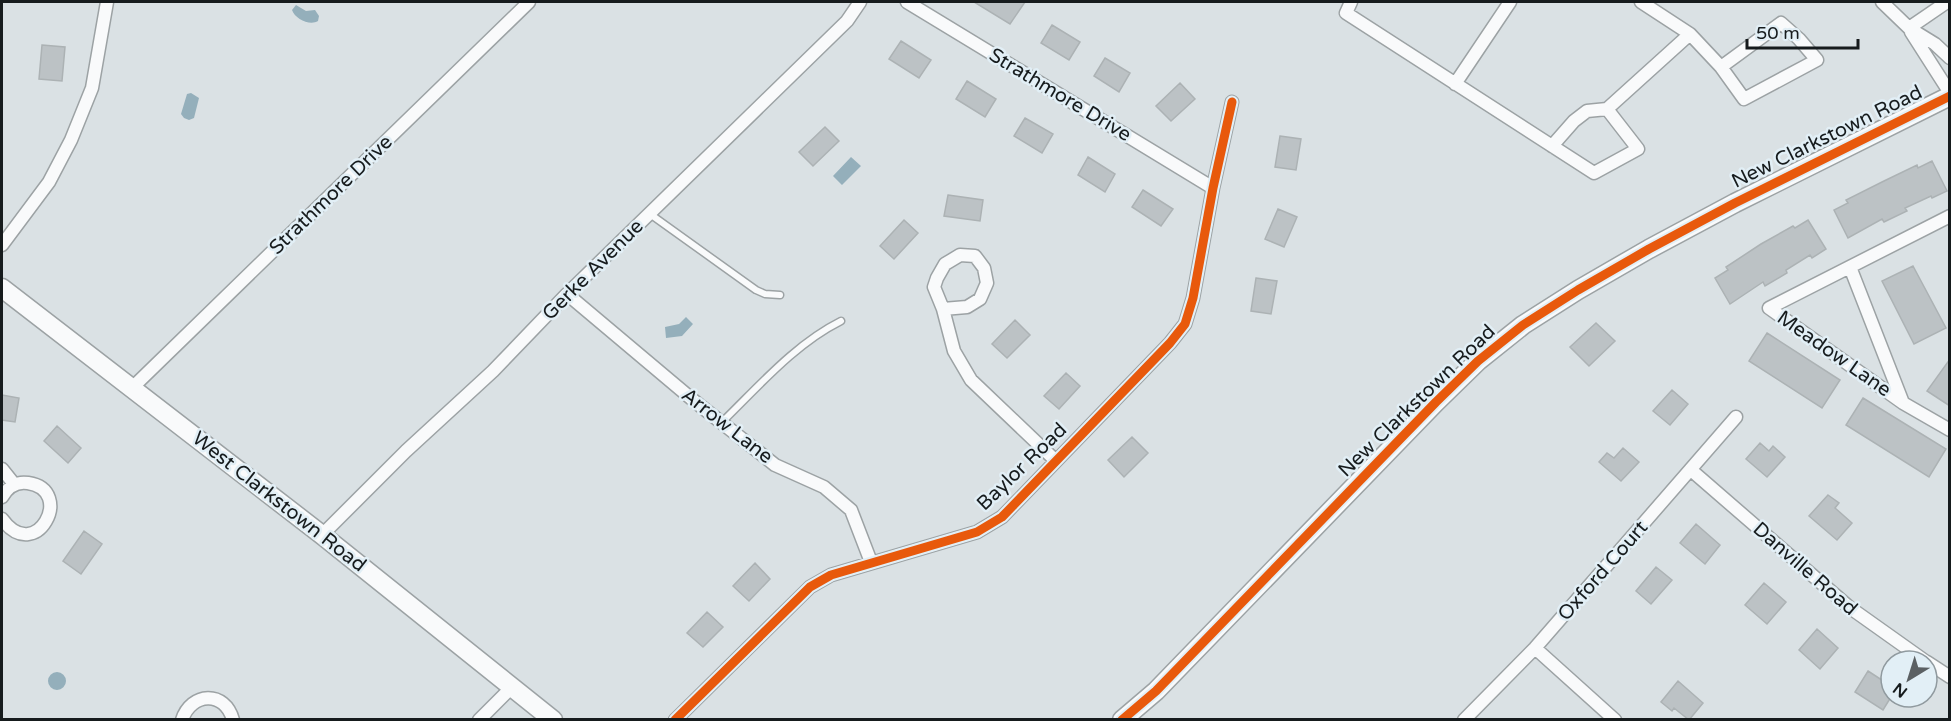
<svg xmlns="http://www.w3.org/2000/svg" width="1951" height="721" viewBox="0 0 1951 721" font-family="'Varela Round',sans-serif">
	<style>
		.water { fill: #94afbb }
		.building { fill: #bcc2c5; stroke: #acb2b4; stroke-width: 1.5 }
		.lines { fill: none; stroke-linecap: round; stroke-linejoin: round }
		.lane-casing { stroke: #9ca2a4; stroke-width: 9 }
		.street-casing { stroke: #9ca2a4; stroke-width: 15 }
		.secondary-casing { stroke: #9ca2a4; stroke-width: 21 }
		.lane { stroke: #f9fafb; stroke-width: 6 }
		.street { stroke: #f9fafb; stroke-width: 12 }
		.secondary { stroke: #f9fafb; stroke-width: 18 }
		.cycleway-casing { stroke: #e2eff6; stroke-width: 13 }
		.cycleway { stroke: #e8590c; stroke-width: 9 }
		.labels { text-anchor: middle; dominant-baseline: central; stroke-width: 5; stroke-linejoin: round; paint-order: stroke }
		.street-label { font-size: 20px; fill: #161b1d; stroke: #e2eff6 }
	</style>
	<rect width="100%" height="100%" fill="#dae1e4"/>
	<path class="water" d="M296 5 306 11 315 10 319 16 318 21C310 26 295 19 292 10Z
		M191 93 199 98 194 118 189 120 184 118 181 114 187 94Z
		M851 157 861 166 842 185 833 176Z
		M686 317 693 324 682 336 666 338 665 327 679 324Z
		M48 681a9 9 0 1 1 18 0a9 9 0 1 1-18 0Z"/>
	<path class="building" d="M974 2H1025L1010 24Z
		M1052 25 1080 42 1069 60 1041 43Z
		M901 41 931 60 919 78 889 59Z
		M42 45 65 47 62 81 39 79Z
		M1105 58 1130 73 1119 92 1094 76Z
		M967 81 996 99 985 117 956 99Z
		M1180 83 1195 99 1171 121 1156 106Z
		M1025 118 1053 134 1042 153 1014 136Z
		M825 127 839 141 813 166 799 152Z
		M1280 136 1301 139 1296 170 1275 167Z
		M1088 157 1115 174 1105 192 1078 175Z
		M1932 161 1947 191 1932 198 1931 196 1905 208 1907 211 1884 222 1882 219 1848 238 1834 210 1848 203 1846 200 1884 181 1917 165 1918 168Z
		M1143 190 1173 209 1161 226 1132 207Z
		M948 195 983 200 980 221 944 216Z
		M1278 209 1297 217 1284 247 1265 239Z
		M904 220 918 233 894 259 880 246Z
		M1808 220 1826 249 1812 258 1810 255 1786 270 1787 273 1765 286 1763 282 1730 304 1715 278 1728 270 1726 267 1761 244 1793 226 1795 228Z
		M1913 266 1946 328 1914 344 1882 281Z
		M1256 278 1277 281 1271 314 1251 311Z
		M1015 320 1030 335 1007 358 992 344Z
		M1596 323 1615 341 1589 366 1570 347Z
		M1767 333 1840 380 1822 408 1749 361Z
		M1950 359V406L1927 391Z
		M1066 373 1080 386 1059 409 1044 396Z
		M1672 390 1688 404 1670 425 1653 411Z
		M2 395 19 398 15 422 2 420Z
		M1863 398 1946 449 1929 477 1846 425Z
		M57 426 81 448 68 463 44 441Z
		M1132 437 1148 453 1124 477 1108 460Z
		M1760 443 1769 451 1773 446 1785 457 1767 477 1746 459Z
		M1623 448 1639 462 1621 481 1599 462 1607 453 1614 458Z
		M1828 495 1839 503 1835 508 1852 523 1837 540 1809 516Z
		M1696 524 1720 545 1705 564 1680 543Z
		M84 531 102 544 81 574 63 561Z
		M755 563 770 579 749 601 733 586Z
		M1656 567 1672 580 1651 604 1636 591Z
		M1764 583 1786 602 1767 624 1745 605Z
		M707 612 723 627 703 647 687 633Z
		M1817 629 1838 648 1820 669 1799 650Z
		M1868 671 1891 686V697L1883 710 1855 692Z
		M1678 681 1703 703 1689 720 1674 708 1672 711 1661 702Z"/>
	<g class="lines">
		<g class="lane-casing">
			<path id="lane" d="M650 214 756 290 765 294 780 295
				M722 422C759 386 795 344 841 321"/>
		</g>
		<g class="street-casing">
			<path id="street" d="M907 2 1213 188
				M1351 2 1346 13 1594 173 1638 149 1607 109
				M1641 2 1690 34 1721 67 1744 99 1817 60 1799 39 1781 23 1721 67
				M1882 2 1909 28 1935 44 1950 58
				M1909 28 1947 2
				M1911 32 1950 93
				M1455 84 1510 2
				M1552 146 1574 121 1587 111 1607 109 1690 34
				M1950 216 1769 308 1903 403 1950 430
				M2 245 49 182 71 140 92 88 107 2
				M1850 267 1903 403
				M567 294 693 400 775 465 824 487 851 510 871 562
				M943 309 967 307 980 299 987 283 984 268 975 256 960 255 945 264 937 278 934 287 943 309 954 351 971 380 1056 461
				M132 388 529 2
				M2 469 14 484
				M1691 470 1849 607 1925 661
				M2 497C7 488 16 481 28 483 76 490 36 566 2 519
				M322 535 406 451 493 371 567 294 847 21 860 2
				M1535 648 1615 720
				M1927 662 1950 677
				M182 720C191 692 225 690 233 720
				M479 720 512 687
				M675 720 810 587 831 575 977 532 1002 517 1170 343 1185 324 1193 298 1213 188 1232 102
				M1464 720 1535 648 1736 417"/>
		</g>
		<g class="secondary-casing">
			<path id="secondary" d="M2 288 322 535 553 720
				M1122 720 1156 691 1436 402 1478 361 1523 325 1578 290 1649 249 1735 203 1950 96"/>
		</g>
		<use href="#lane" class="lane"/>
		<use href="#street" class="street"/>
		<use href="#secondary" class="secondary"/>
		<g class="cycleway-casing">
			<path id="cycleway" d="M675 720 810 587 831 575 977 532 1002 517 1170 343 1185 324 1193 298 1213 188 1232 102
				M1122 720 1156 691 1436 402 1478 361 1523 325 1578 290 1649 249 1735 203 1950 96"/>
		</g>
		<use href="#cycleway" class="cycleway"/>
	</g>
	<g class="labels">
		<g class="street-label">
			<text transform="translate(1060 95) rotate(31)">Strathmore Drive</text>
			<text transform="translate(1827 137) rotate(-26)">New Clarkstown Road</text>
			<text transform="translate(331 195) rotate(-44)">Strathmore Drive</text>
			<text transform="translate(593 270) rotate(-45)">Gerke Avenue</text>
			<text transform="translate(1834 354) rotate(35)">Meadow Lane</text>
			<text transform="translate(1417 401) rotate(-44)">New Clarkstown Road</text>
			<text transform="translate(727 426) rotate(38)">Arrow Lane</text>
			<text transform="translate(1022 467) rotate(-44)">Baylor Road</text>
			<text transform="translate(279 502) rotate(38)">West Clarkstown Road</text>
			<text transform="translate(1805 569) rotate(41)">Danville Road</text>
			<text transform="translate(1603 571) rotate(-49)">Oxford Court</text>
		</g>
	</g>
	<rect width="1951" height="721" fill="none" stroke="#161b1d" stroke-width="6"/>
	<g transform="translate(1909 679) rotate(218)"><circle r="28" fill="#e2eff6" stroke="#909a9f" stroke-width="1.5"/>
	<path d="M0-4.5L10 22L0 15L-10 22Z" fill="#5b6063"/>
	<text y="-9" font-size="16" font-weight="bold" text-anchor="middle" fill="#161b1d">N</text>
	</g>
	<path d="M1747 39v9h111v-9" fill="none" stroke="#161b1d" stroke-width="3"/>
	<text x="1756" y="39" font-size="18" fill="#161b1d" stroke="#e2eff6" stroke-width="4.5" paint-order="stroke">50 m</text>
</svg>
